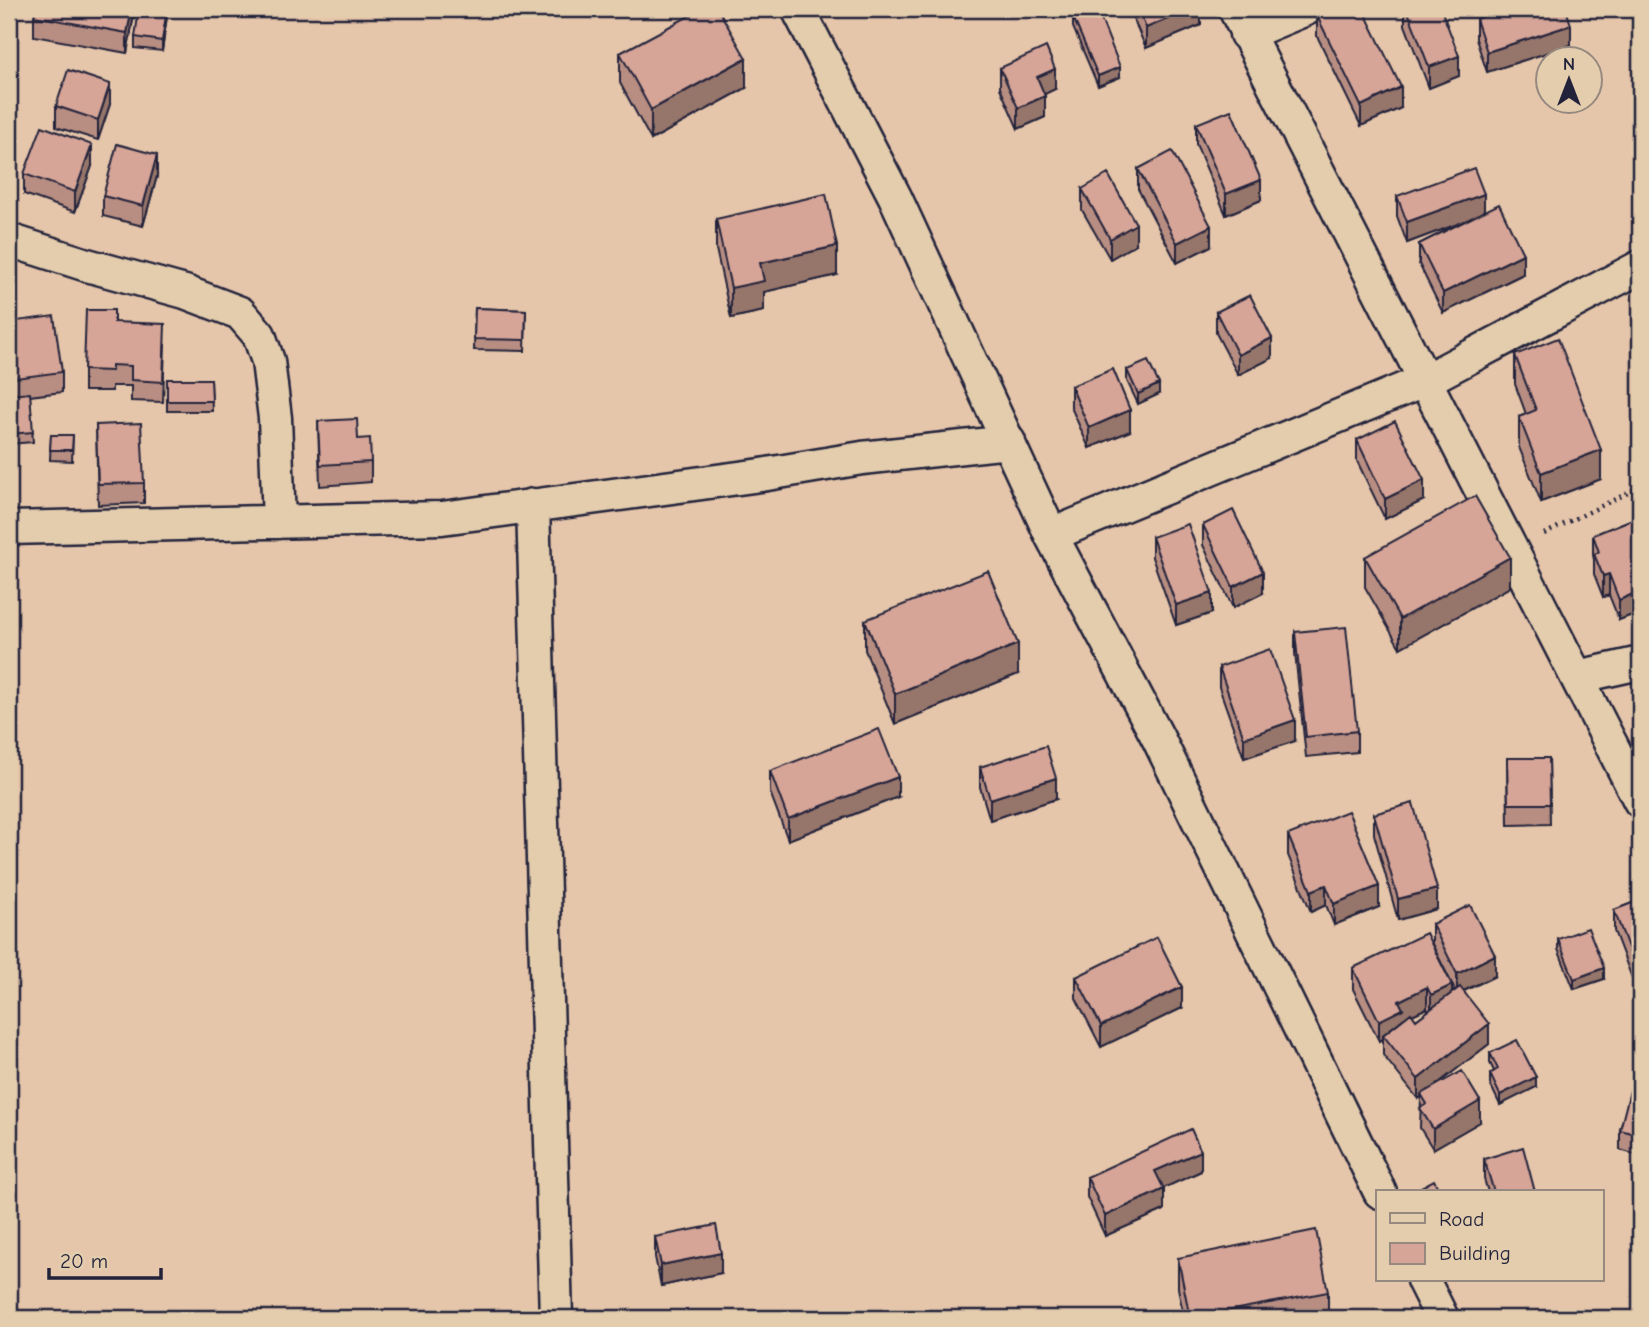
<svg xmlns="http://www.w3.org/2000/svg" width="1649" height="1327" viewBox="0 0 1649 1327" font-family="'Comic Neue',sans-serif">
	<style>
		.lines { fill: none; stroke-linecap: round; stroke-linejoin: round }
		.minor-casing { stroke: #22223b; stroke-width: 37 }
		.path { stroke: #22223b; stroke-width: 4.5; stroke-dasharray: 2 5; stroke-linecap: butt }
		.minor { stroke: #e3cdad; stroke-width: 32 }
		.wall { fill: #b88e82; stroke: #22223b; stroke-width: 2; fill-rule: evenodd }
		.shaded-wall { fill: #96746a; stroke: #22223b; stroke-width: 2 }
		.building { fill: #d6a597; stroke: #22223b; stroke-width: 2 }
	</style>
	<rect width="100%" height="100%" fill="#e6c6aa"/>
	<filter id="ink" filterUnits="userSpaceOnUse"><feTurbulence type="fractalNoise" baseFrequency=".0143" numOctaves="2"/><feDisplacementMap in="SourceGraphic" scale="14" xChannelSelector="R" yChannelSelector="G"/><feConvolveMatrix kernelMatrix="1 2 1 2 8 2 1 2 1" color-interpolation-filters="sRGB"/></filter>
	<g filter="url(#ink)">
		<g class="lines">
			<g class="minor-casing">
				<path id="minor" d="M798 9 895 197 1051 535 1158 738 1380 1192
					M1235 9 1640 801
					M1246 34 1306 9
					M9 240 87 265 185 292 240 313 259 335 268 361 275 418 279 522
					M533 505 556 1318
					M9 528 442 518 761 475 862 458 1009 442
					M1051 535 1426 380 1640 267
					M1577 677 1640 663
					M1423 1280 1442 1318"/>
			</g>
			<path class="path" d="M1544 534 1640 487"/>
			<use href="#minor" class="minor"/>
		</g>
		<path class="wall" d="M135 9 127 53 34 36V16Z
			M168 9 162 51 135 48V37Z
			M1129 9H1201V25L1146 48Z
			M1405 9H1441L1459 76 1429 88 1405 25Z
			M1496 9H1566L1571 45 1487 72 1476 39V19L1496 12Z
			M1317 16 1401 108 1361 126 1317 36Z
			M1073 17 1120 77 1098 86 1073 27Z
			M620 53 746 88 651 140 620 83Z
			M1000 68 1055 89 1044 94 1045 117 1018 129 1000 88Z
			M110 104 98 140 56 127V106Z
			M1196 124 1261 200 1226 215 1196 144Z
			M92 166 75 212 24 194V174Z
			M1138 169 1211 246 1177 263 1138 189Z
			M157 176 143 226 103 216V196Z
			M1082 189 1136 244 1110 259 1082 210Z
			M1397 196 1484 212 1523 274 1443 313 1419 264V244L1462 222 1407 243 1397 216Z
			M716 219 837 275 764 292V311L731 318 716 249Z
			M475 308 526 310 525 351 474 350Z
			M1216 312 1272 358 1238 375 1216 333Z
			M9 322 62 372V392L30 396 33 442 9 444V395H15L9 349Z
			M114 322 165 345 163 402 131 401V386H112V391H84V370Z
			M1515 355 1601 479 1541 502 1519 447V417L1526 414 1515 384Z
			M1127 370 1159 394 1138 404 1127 381Z
			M167 379H211L212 411H167Z
			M1071 386 1130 431 1089 448 1071 407Z
			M318 421 358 439 371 462V482L320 486Z
			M96 425 144 483V503L98 505Z
			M51 435H73L72 461 50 460Z
			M1357 440 1424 500 1385 519 1357 461Z
			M1640 516V612L1619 620 1609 595 1603 597 1594 574V560L1593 555V535Z
			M1203 525 1263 593 1233 608 1203 545Z
			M1152 537 1212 613 1176 625 1152 557Z
			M1365 557 1510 587 1400 648 1365 587Z
			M865 620 1018 674 895 724 865 650Z
			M1295 632 1357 731V752L1306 757 1295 653Z
			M1219 667 1295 741 1244 758 1219 687Z
			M1507 758H1549L1550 824 1508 825Z
			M980 767 1056 799 990 820 980 787Z
			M770 771 898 797 788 840 770 792Z
			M1374 814 1437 909 1398 920 1374 834Z
			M1288 835 1379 907 1334 925 1326 905 1311 912 1288 855Z
			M1640 900V999L1614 931V910Z
			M1432 924 1495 976 1464 991 1489 1044 1433 1087 1480 1122 1433 1149 1420 1128 1421 1097 1418 1099 1383 1055V1039L1379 1041 1353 989V968L1452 993 1455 990 1432 944ZM1427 1008 1428 1011 1416 1020 1412 1015Z
			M1558 939 1604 979 1574 989 1558 949Z
			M1076 977 1182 1008 1101 1047 1076 998Z
			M1490 1053 1536 1087 1500 1105 1490 1084V1074L1494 1071 1490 1063Z
			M1640 1064V1156L1620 1150V1130Z
			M1484 1159 1535 1192H1488L1484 1179Z
			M1201 1171 1163 1188 1164 1210 1105 1236 1087 1197V1177Z
			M1640 1201V1224L1634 1220V1210Z
			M655 1237 721 1273 661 1286 655 1257Z
			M1178 1258 1328 1292V1318H1184L1178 1288Z"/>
		<path class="shaded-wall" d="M132 9H135L127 53V33Z
			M167 9H168L162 51V41Z
			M1191 9H1201V25L1146 48V28Z
			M1571 25V45L1487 72V52Z
			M1459 56V76L1429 88V67Z
			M746 58V88L651 140V110Z
			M1120 67V77L1098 86V76Z
			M1055 69V89L1037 98V77Z
			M110 84V104L98 140V120Z
			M1401 87V108L1361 126V106Z
			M1045 96V117L1018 129V108Z
			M92 145V166L75 212V192Z
			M157 155V176L143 226V206Z
			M1261 180V200L1226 215V194Z
			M1484 194V214L1407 243V222Z
			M1136 224V244L1110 259V239Z
			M1211 226V246L1177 263V243Z
			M837 246V275L764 292V311L731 318V288L760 263Z
			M1523 254V274L1443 313V293Z
			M1272 338V358L1238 375V355Z
			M1159 384V394L1138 404V394Z
			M1130 410V431L1089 448V428Z
			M1601 450V479L1541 502V473Z
			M1424 480V500L1385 519V499Z
			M1510 557V587L1400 648V619Z
			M1263 572V593L1233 608V587Z
			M1609 574V595L1603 597V576Z
			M1640 591V612L1619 620V600Z
			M1212 593V613L1176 625V605Z
			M1018 644V674L895 724V694Z
			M1295 720V741L1244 758V738Z
			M898 777V797L788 840V819Z
			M1056 778V799L990 820V799Z
			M1326 885V905L1311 912V891Z
			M1379 886V907L1334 925V904Z
			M1437 889V909L1398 920V899Z
			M1495 955V976L1457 994V974Z
			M1604 968V979L1574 989V979Z
			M1452 985V1006L1431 1016V995Z
			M1182 987V1008L1101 1047V1026Z
			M1427 987V1008L1403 1019 1383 1035V1039L1379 1041V1021L1399 1001Z
			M1489 1024V1044L1422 1096 1421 1094V1097L1418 1099V1079Z
			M1536 1077V1087L1500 1105V1095Z
			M1480 1101V1122L1433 1149V1129Z
			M1201 1151V1171L1155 1192V1171Z
			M1164 1189V1210L1105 1236V1216Z
			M721 1253V1273L661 1286V1265Z"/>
		<path class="building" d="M36 9H132L127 33 34 16Z
			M139 9H167L162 41 135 37Z
			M702 9H718L746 58 651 110 620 53Z
			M1093 9H1097L1120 67 1098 76 1073 17Z
			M1138 9H1191L1146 28Z
			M1333 9H1363L1401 87 1361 106 1317 16Z
			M1407 9H1441L1459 56 1429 67Z
			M1506 9H1566L1571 25 1487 52 1476 19Z
			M1046 47 1055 69 1037 77 1045 96 1018 108 1000 68Z
			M68 70 110 84 98 120 56 106Z
			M1231 110 1261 180 1226 194 1196 124Z
			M42 126 92 145 75 192 24 174Z
			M117 144 157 155 143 206 103 196Z
			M1172 151 1211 226 1177 243 1138 169Z
			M1474 168 1484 194 1407 222 1397 196Z
			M1108 174 1136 224 1110 239 1082 189Z
			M826 194 837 246 760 263 764 281 731 288 716 219Z
			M1499 204 1523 254 1443 293 1419 244Z
			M1250 295 1272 338 1238 355 1216 312Z
			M475 308 526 310 525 340 474 339Z
			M86 310H114V322L165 324 163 382 131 380V366L112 365V371L84 370Z
			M54 316 62 372 16 378 9 322Z
			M1558 338 1601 450 1541 473 1519 417 1536 410 1515 355Z
			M1148 361 1159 384 1138 394 1127 370Z
			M1113 369 1130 410 1089 428 1071 386Z
			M167 379H211L212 401H167Z
			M30 393 33 432 9 434V395Z
			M357 419 358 439 370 438 371 462 320 465 318 421Z
			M1395 421 1424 480 1385 499 1357 440Z
			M141 423 144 483 98 484 96 425Z
			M51 435H73L72 450H50Z
			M1475 496 1510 557 1400 619 1365 557Z
			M1233 510 1263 572 1233 587 1203 525Z
			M1640 516V591L1619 600 1609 574 1603 576 1594 554 1599 552 1593 535Z
			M1188 524 1212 593 1176 605 1152 537Z
			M988 571 1018 644 895 694 865 620Z
			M1346 627 1357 731 1306 737 1295 632Z
			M1270 649 1295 720 1244 738 1219 667Z
			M879 729 898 777 788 819 770 771Z
			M1046 746 1056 778 990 799 980 767Z
			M1507 758H1549L1550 804H1508Z
			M1413 803 1437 889 1398 899 1374 814Z
			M1348 811 1379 886 1334 904 1326 885 1311 891 1288 835Z
			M1640 900V979L1614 910Z
			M1470 905 1495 955 1457 974 1432 924Z
			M1588 928 1604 968 1574 979 1558 939Z
			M1426 933 1452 985 1431 995 1427 987 1399 1001 1403 1009 1379 1021 1353 968Z
			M1157 937 1182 987 1101 1026 1076 977Z
			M1460 987 1489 1024 1418 1079 1383 1035 1411 1013 1416 1020Z
			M1517 1040 1536 1077 1500 1095 1490 1074 1498 1069 1490 1053Z
			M1637 1063 1640 1064V1135L1620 1130Z
			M1462 1071 1480 1101 1433 1129 1420 1108 1427 1104 1421 1094Z
			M1191 1129 1201 1151 1155 1171 1164 1189 1105 1216 1087 1177Z
			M1523 1147 1535 1192H1494L1484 1159Z
			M1434 1180 1440 1192H1412Z
			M1640 1201V1214L1634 1210Z
			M716 1225 721 1253 661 1265 655 1237Z
			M1316 1230 1328 1292 1190 1318 1178 1258Z"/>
	</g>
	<rect width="1649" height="1327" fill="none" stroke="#e3cdad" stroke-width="35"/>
	<rect x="18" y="18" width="1614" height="1292" fill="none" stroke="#22223b" stroke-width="2.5" filter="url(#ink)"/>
	<rect x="1376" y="1190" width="228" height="91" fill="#e3cdad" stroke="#96897f" stroke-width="2"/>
	<rect x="1390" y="1213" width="35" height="10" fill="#e3cdad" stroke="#96897f" stroke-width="2"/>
	<text x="1439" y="1226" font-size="21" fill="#22223b">Road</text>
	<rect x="1390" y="1243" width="35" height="21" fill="#d6a597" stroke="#96897f" stroke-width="2"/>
	<text x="1439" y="1260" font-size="21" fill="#22223b">Building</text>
	<g transform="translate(1569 80)"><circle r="33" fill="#e3cdad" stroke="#96897f" stroke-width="2"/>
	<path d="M0-5L12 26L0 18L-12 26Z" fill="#22223b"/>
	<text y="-10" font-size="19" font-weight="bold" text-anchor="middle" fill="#22223b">N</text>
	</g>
	<path d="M49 1268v10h112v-10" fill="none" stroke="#22223b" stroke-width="3.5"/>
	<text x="60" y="1268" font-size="21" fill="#22223b" stroke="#e3cdad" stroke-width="5" paint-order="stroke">20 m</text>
</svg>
